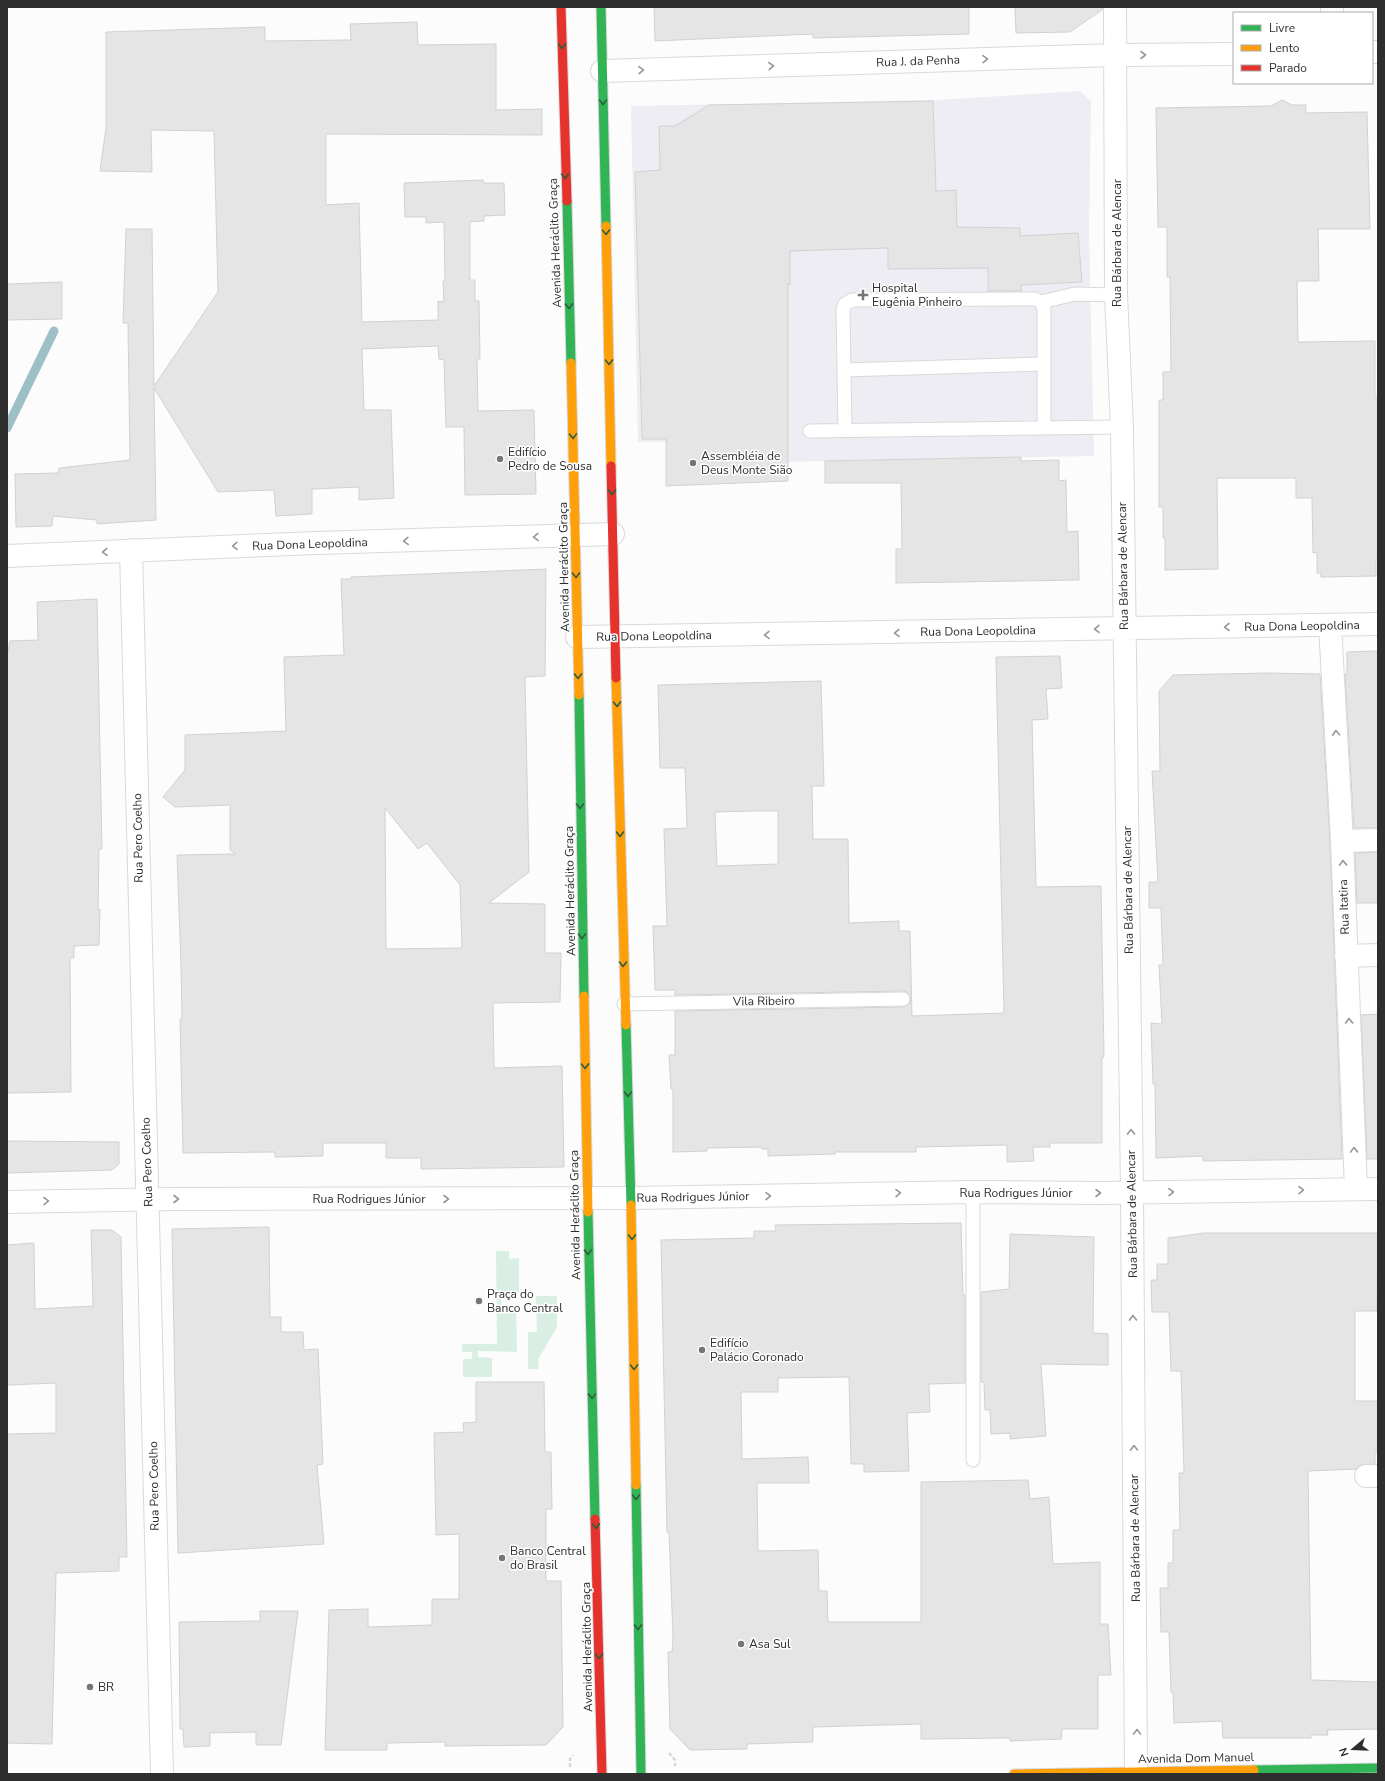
<svg xmlns="http://www.w3.org/2000/svg" width="1385" height="1781" viewBox="0 0 1385 1781" font-family="'Nunito Sans',sans-serif">
	<style>
		.built { fill: #ededf3 }
		.green { fill: #d9efe4 }
		.lines { fill: none; stroke-linecap: round; stroke-linejoin: round }
		.stream { stroke: #9ebfc6; stroke-width: 9 }
		.building { fill: #e5e5e5; stroke: #d2d1d2; fill-rule: evenodd }
		.lane-casing { stroke: #d9d9d9; stroke-width: 15 }
		.street-casing { stroke: #d9d9d9; stroke-width: 24 }
		.fast-casing { stroke: #d9d9d9; stroke-width: 11 }
		.slow-casing { stroke: #d9d9d9; stroke-width: 11 }
		.jam-casing { stroke: #d9d9d9; stroke-width: 11 }
		.path { stroke: #d7d7d8; stroke-width: 2.5; stroke-dasharray: 4 2; stroke-linecap: butt }
		.lane { stroke: #fff; stroke-width: 13 }
		.street { stroke: #fff; stroke-width: 22 }
		.fast { stroke: #30b455; stroke-width: 9 }
		.slow { stroke: #ff9f0a; stroke-width: 9 }
		.jam { stroke: #e5322d; stroke-width: 9 }
		.oneway { stroke: #2f5d3c }
		.oneway2 { stroke: #969697 }
		.poi-dot { fill: #767677; stroke: #fff; stroke-width: 1.5 }
		.labels { text-anchor: middle; dominant-baseline: central; stroke-width: 3; stroke-linejoin: round; paint-order: stroke }
		.street-label { font-size: 12px; fill: #2e2e2f; stroke: #fff }
		.poi-label { font-size: 12px; fill: #2e2e2f; stroke: #fff; text-anchor: start }
	</style>
	<rect width="100%" height="100%" fill="#fcfcfd"/>
	<path class="built" d="M1080 91 1091 101 1089 232 1094 456 772 462 771 440 638 442 631 106 938 100Z"/>
	<path class="green" d="M496 1251H509V1259L519 1258V1292L501 1293V1307L516 1306 517 1352 478 1351V1357L492 1358V1377H463V1359H472V1352H462V1344H497Z
		M536 1296H557V1327L539 1358 538 1369H528V1332H537Z"/>
	<g class="lines">
		<path class="stream" d="M7 428 54 331"/>
	</g>
	<path class="building" d="M654 7H969V34L813 38V34L655 41Z
		M1015 7H1103V9L1070 32 1016 33Z
		M417 22 418 45 496 44V110L542 109V135L326 134V205L359 203 362 322 438 320V301L444 302 443 281H445L444 222 426 223V217H405L404 183 483 180 484 183H504L505 215 484 216V221L470 222V280H475V301H479L480 359H477L478 411 534 410 536 494 465 495 464 427H446L444 360 439 359 438 346 362 349 364 410H391L394 498 359 500V487L312 489V514L276 516 274 490 218 492 154 388 156 520 97 524V520L53 516 52 526 16 527 15 474 58 473 59 468 130 460 128 323H123L126 229H152L154 386 218 292 214 131 151 130 152 172 100 171 106 128V32L265 27V41L351 40 350 24Z
		M1282 100 1292 105H1306V113L1367 112 1370 229H1318L1319 281H1297L1298 342 1375 341V397H1378V558H1376V576L1321 577V573H1317V552L1313 553 1312 498H1296V478H1217L1218 569 1165 570V538H1163V507H1159V400H1163V372H1171L1170 277H1167V227H1158L1156 108 1271 106Z
		M933 101 936 191 956 190 957 227 1020 228V236L1078 233 1082 282 1021 285V291H988V268L888 269V248L790 251V285L788 283V481L666 486V439H642L635 172 660 170 659 126H675L709 105Z
		M62 282V319L7 320V284Z
		M1021 457V461L1059 460V481L1066 480 1067 532 1078 531 1079 580 896 583V549H902L901 483H825V461Z
		M546 569 545 676 525 677 529 872 489 903 545 904V953H561L560 1002 493 1003 494 1068 562 1066 564 1167 421 1169V1158H386V1143H323V1156L275 1157V1152L183 1153 180 1019H182L181 965 177 855 236 854 230 850V805L175 807 163 797 185 770V735L286 731 284 657 344 655 341 579H351V577ZM385 808 418 849 427 843 460 885 462 948 386 949Z
		M97 599 102 849H99L98 910 100 909 99 945 74 946V958H70L71 1092 7 1093V656L10 641 38 640 37 602Z
		M1378 651V828H1354L1345 674H1347V652Z
		M1060 656 1062 688 1046 689 1048 719 1032 720 1036 887 1101 886 1104 1057H1102V1143H1050V1147H1033L1034 1161 1007 1162V1145L916 1147V1152H835V1154L768 1156V1149H762V1147L707 1148V1151L673 1152V1089H671L669 1055H675V1011L903 1007 910 1003 911 998 907 992 903 991 675 995V990H655L653 926H667L664 829 687 828 685 768H660L658 685 821 681 824 786H812L813 839H848L849 923 899 921V931H910L912 1016 1004 1013 996 657ZM751 811H778V864L717 866 715 812Z
		M1268 673 1320 674 1330 842 1342 1159 1203 1161V1156L1156 1158 1155 1084H1153L1151 1023 1162 1024 1159 965H1163L1161 908H1149V882H1158L1152 771H1160L1159 691 1173 675Z
		M1378 852V903H1357L1355 853Z
		M1378 1014V1159H1367L1361 1015Z
		M7 1141 119 1142V1164L112 1170 7 1173Z
		M961 1223 963 1295H965V1383L929 1384 930 1412 907 1413 909 1471 864 1472V1464H851L849 1377 778 1378V1392H741L742 1459 808 1457 809 1483H757L758 1551 818 1550 819 1591H827L828 1622H921V1482L1028 1480 1030 1499 1049 1497 1053 1564 1100 1562V1624H1108L1111 1675H1098V1729H1062L1061 1739 1010 1741V1738L921 1739V1724L813 1727V1742L747 1744V1749L690 1750 670 1729 668 1652H672L673 1636 669 1532H667L661 1240 754 1238V1231H776L775 1225Z
		M269 1227 270 1317H281V1332H303L304 1350 318 1349 323 1464 317 1465 324 1544 178 1553 172 1229Z
		M91 1230H112L121 1237 127 1557H119V1571L56 1573 52 1744 7 1743V1434L56 1433V1383L7 1385V1245L34 1243 35 1309 93 1306Z
		M1204 1233H1378L1377 1311H1355V1401H1378V1452H1375V1464L1360 1465 1356 1469 1308 1471 1311 1680 1378 1682V1729L1327 1730 1328 1735H1311V1738H1223L1222 1721 1174 1723 1173 1692H1171L1169 1632H1161L1160 1588H1168V1563H1173V1530H1180L1179 1473H1184L1181 1371H1171L1169 1312H1152L1151 1280H1157V1264H1168V1238Z
		M1010 1234 1094 1237 1093 1333 1108 1334V1365L1041 1364 1046 1436 1010 1439V1433L991 1434 990 1410H985L984 1382H981V1292L1009 1289Z
		M476 1382H544L545 1452H551L552 1509H546V1581H561L563 1727 546 1745 445 1746V1742L387 1743V1750H325L329 1610 368 1609V1627L432 1625V1599H459V1534L436 1535 434 1433 464 1432 463 1423 476 1422Z
		M260 1611H298L281 1745H256V1732L210 1733V1746L184 1747 183 1729H180L179 1622 260 1621Z"/>
	<g class="lines">
		<g class="lane-casing">
			<path id="lane" d="M1041 302 1075 294 1116 295
				M844 370 1044 364
				M810 431 1122 427
				M845 431 843 309 845 304 852 300 1035 299 1041 302 1044 309V428
				M624 1004 903 999
				M973 1192V1460"/>
		</g>
		<g class="street-casing">
			<path id="street" d="M1115 7 1116 295 1122 427 1132 1193 1136 1774
				M1332 13V7
				M1372 52H1378
				M602 71 1116 55 1234 54
				M131 550 162 1774
				M7 556 316 543 613 534
				M1330 625 1342 841 1356 1189
				M577 637 1378 624
				M1342 841 1378 840
				M1346 956 1378 955
				M7 1202 175 1199 631 1198 973 1192 1100 1193 1378 1189
				M1366 1476H1378"/>
		</g>
		<g class="fast-casing">
			<path id="fast" d="M601 7 606 226
				M567 201 571 363
				M579 695 584 996
				M626 1025 631 1205
				M588 1212 595 1519
				M636 1485 641 1774
				M1254 1770 1378 1768"/>
		</g>
		<g class="slow-casing">
			<path id="slow" d="M606 226 611 466
				M571 363 579 695
				M616 678 626 1025
				M584 996 588 1212
				M631 1205 636 1485
				M1014 1774 1254 1770"/>
		</g>
		<g class="jam-casing">
			<path id="jam" d="M561 7 567 201
				M611 466 616 678
				M595 1519 602 1774"/>
		</g>
		<path class="path" d="M669 1753 675 1760V1766
			M570 1767V1759L573 1755"/>
		<use href="#lane" class="lane"/>
		<use href="#street" class="street"/>
		<use href="#fast" class="fast"/>
		<use href="#slow" class="slow"/>
		<use href="#jam" class="jam"/>
	</g>
	<defs><path id="oneway-chevron" d="M-2-3.5L2.5 0L-2 3.5" fill="none" stroke-width="1.6" stroke-linecap="round" stroke-linejoin="round"/></defs>
	<g class="oneway">
		<use href="#oneway-chevron" transform="translate(562 46) rotate(89)"/>
		<use href="#oneway-chevron" transform="translate(603 102) rotate(89)"/>
		<use href="#oneway-chevron" transform="translate(565 176) rotate(89)"/>
		<use href="#oneway-chevron" transform="translate(606 232) rotate(89)"/>
		<use href="#oneway-chevron" transform="translate(569 306) rotate(88)"/>
		<use href="#oneway-chevron" transform="translate(609 362) rotate(89)"/>
		<use href="#oneway-chevron" transform="translate(573 436) rotate(88)"/>
		<use href="#oneway-chevron" transform="translate(612 492) rotate(89)"/>
		<use href="#oneway-chevron" transform="translate(576 575) rotate(89)"/>
		<use href="#oneway-chevron" transform="translate(578 676) rotate(89)"/>
		<use href="#oneway-chevron" transform="translate(617 704) rotate(89)"/>
		<use href="#oneway-chevron" transform="translate(580 806) rotate(89)"/>
		<use href="#oneway-chevron" transform="translate(620 834) rotate(89)"/>
		<use href="#oneway-chevron" transform="translate(582 936) rotate(89)"/>
		<use href="#oneway-chevron" transform="translate(623 964) rotate(89)"/>
		<use href="#oneway-chevron" transform="translate(585 1066) rotate(89)"/>
		<use href="#oneway-chevron" transform="translate(628 1094) rotate(88)"/>
		<use href="#oneway-chevron" transform="translate(632 1237) rotate(89)"/>
		<use href="#oneway-chevron" transform="translate(588 1252) rotate(88)"/>
		<use href="#oneway-chevron" transform="translate(634 1367) rotate(89)"/>
		<use href="#oneway-chevron" transform="translate(592 1396) rotate(88)"/>
		<use href="#oneway-chevron" transform="translate(636 1497) rotate(89)"/>
		<use href="#oneway-chevron" transform="translate(596 1526) rotate(88)"/>
		<use href="#oneway-chevron" transform="translate(638 1627) rotate(89)"/>
		<use href="#oneway-chevron" transform="translate(599 1656) rotate(89)"/>
	</g>
	<g class="oneway2">
		<use href="#oneway-chevron" transform="translate(1143 55)"/>
		<use href="#oneway-chevron" transform="translate(985 59) rotate(-2)"/>
		<use href="#oneway-chevron" transform="translate(771 66) rotate(-2)"/>
		<use href="#oneway-chevron" transform="translate(641 70) rotate(-2)"/>
		<use href="#oneway-chevron" transform="translate(536 537) rotate(178)"/>
		<use href="#oneway-chevron" transform="translate(406 541) rotate(178)"/>
		<use href="#oneway-chevron" transform="translate(235 546) rotate(178)"/>
		<use href="#oneway-chevron" transform="translate(105 552) rotate(177)"/>
		<use href="#oneway-chevron" transform="translate(1227 627) rotate(179)"/>
		<use href="#oneway-chevron" transform="translate(1097 629) rotate(179)"/>
		<use href="#oneway-chevron" transform="translate(897 633) rotate(179)"/>
		<use href="#oneway-chevron" transform="translate(767 635) rotate(179)"/>
		<use href="#oneway-chevron" transform="translate(1336 733) rotate(-93)"/>
		<use href="#oneway-chevron" transform="translate(1343 863) rotate(-92)"/>
		<use href="#oneway-chevron" transform="translate(1349 1021) rotate(-92)"/>
		<use href="#oneway-chevron" transform="translate(1131 1132) rotate(-91)"/>
		<use href="#oneway-chevron" transform="translate(1354 1150) rotate(-92)"/>
		<use href="#oneway-chevron" transform="translate(1301 1190) rotate(-1)"/>
		<use href="#oneway-chevron" transform="translate(1171 1192) rotate(-1)"/>
		<use href="#oneway-chevron" transform="translate(898 1193) rotate(-1)"/>
		<use href="#oneway-chevron" transform="translate(1098 1193)"/>
		<use href="#oneway-chevron" transform="translate(768 1196) rotate(-1)"/>
		<use href="#oneway-chevron" transform="translate(176 1199)"/>
		<use href="#oneway-chevron" transform="translate(446 1199)"/>
		<use href="#oneway-chevron" transform="translate(46 1201) rotate(-1)"/>
		<use href="#oneway-chevron" transform="translate(1133 1318) rotate(-91)"/>
		<use href="#oneway-chevron" transform="translate(1134 1448) rotate(-91)"/>
		<use href="#oneway-chevron" transform="translate(1137 1732) rotate(-90)"/>
	</g>
	<g class="poi-dot">
		<path d="M861 289h4v4h4v4h-4v4h-4v-4h-4v-4h4z"/>
		<circle cx="500" cy="459" r="4"/>
		<circle cx="693" cy="463" r="4"/>
		<circle cx="479" cy="1301" r="4"/>
		<circle cx="702" cy="1350" r="4"/>
		<circle cx="502" cy="1558" r="4"/>
		<circle cx="741" cy="1644" r="4"/>
		<circle cx="90" cy="1687" r="4"/>
	</g>
	<g class="labels">
		<g class="street-label">
			<text transform="translate(918 61) rotate(-2)">Rua J. da Penha</text>
			<text transform="translate(555 243) rotate(-92)">Avenida Heráclito Graça</text>
			<text transform="translate(1117 243) rotate(-90)">Rua Bárbara de Alencar</text>
			<text transform="translate(310 544) rotate(-2)">Rua Dona Leopoldina</text>
			<text transform="translate(1123 566) rotate(-91)">Rua Bárbara de Alencar</text>
			<text transform="translate(564 567) rotate(-91)">Avenida Heráclito Graça</text>
			<text transform="translate(1302 626) rotate(-1)">Rua Dona Leopoldina</text>
			<text transform="translate(978 631) rotate(-1)">Rua Dona Leopoldina</text>
			<text transform="translate(654 636) rotate(-1)">Rua Dona Leopoldina</text>
			<text transform="translate(138 838) rotate(-91)">Rua Pero Coelho</text>
			<text transform="translate(1128 890) rotate(-91)">Rua Bárbara de Alencar</text>
			<text transform="translate(570 891) rotate(-91)">Avenida Heráclito Graça</text>
			<text transform="translate(1344 907) rotate(-92)">Rua Itatira</text>
			<text transform="translate(764 1001) rotate(-1)">Vila Ribeiro</text>
			<text transform="translate(147 1162) rotate(-92)">Rua Pero Coelho</text>
			<text x="1016" y="1193">Rua Rodrigues Júnior</text>
			<text transform="translate(693 1197) rotate(-1)">Rua Rodrigues Júnior</text>
			<text x="369" y="1199">Rua Rodrigues Júnior</text>
			<text transform="translate(1132 1214) rotate(-91)">Rua Bárbara de Alencar</text>
			<text transform="translate(575 1215) rotate(-91)">Avenida Heráclito Graça</text>
			<text transform="translate(154 1486) rotate(-91)">Rua Pero Coelho</text>
			<text transform="translate(1135 1538) rotate(-91)">Rua Bárbara de Alencar</text>
			<text transform="translate(587 1647) rotate(-91)">Avenida Heráclito Graça</text>
			<text transform="translate(1196 1758) rotate(-1)">Avenida Dom Manuel</text>
		</g>
		<g class="poi-label">
			<text x="872" y="288">Hospital<tspan x="872" dy="14">Eugênia Pinheiro</tspan></text>
			<text x="508" y="452">Edifício<tspan x="508" dy="14">Pedro de Sousa</tspan></text>
			<text x="701" y="456">Assembléia de<tspan x="701" dy="14">Deus Monte Sião</tspan></text>
			<text x="487" y="1294">Praça do<tspan x="487" dy="14">Banco Central</tspan></text>
			<text x="710" y="1343">Edifício<tspan x="710" dy="14">Palácio Coronado</tspan></text>
			<text x="510" y="1551">Banco Central<tspan x="510" dy="14">do Brasil</tspan></text>
			<text x="749" y="1644">Asa Sul</text>
			<text x="98" y="1687">BR</text>
		</g>
	</g>
	<rect width="1385" height="1781" fill="none" stroke="#2e2e2f" stroke-width="16"/>
	<rect x="1233" y="12" width="140" height="72" fill="#ffffff" stroke="#ababac"/>
	<rect x="1241" y="25" width="20" height="6" fill="#30b455" stroke="#ababac"/>
	<text x="1269" y="32" font-size="12" fill="#2e2e2f">Livre</text>
	<rect x="1241" y="45" width="20" height="6" fill="#ff9f0a" stroke="#ababac"/>
	<text x="1269" y="52" font-size="12" fill="#2e2e2f">Lento</text>
	<rect x="1241" y="65" width="20" height="6" fill="#e5322d" stroke="#ababac"/>
	<text x="1269" y="72" font-size="12" fill="#2e2e2f">Parado</text>
	<g transform="translate(1353 1749) rotate(251)" stroke="#ffffff" stroke-width="3" paint-order="stroke">
	<path d="M0-3L7 15L0 10L-7 15Z" fill="#2e2e2f"/>
	<text y="-6" font-size="11" font-weight="bold" text-anchor="middle" fill="#2e2e2f">N</text>
	</g>
</svg>
